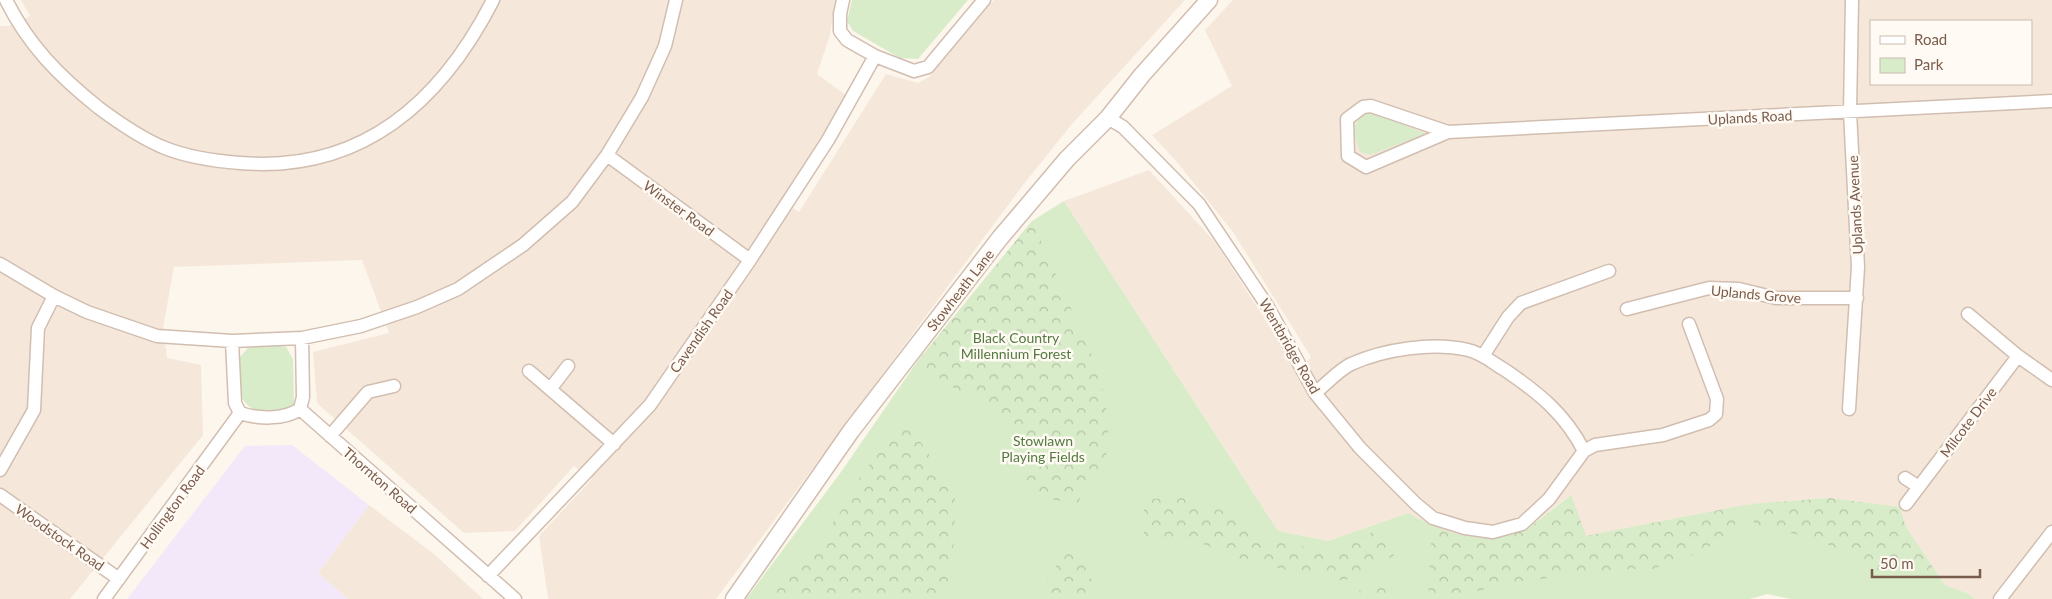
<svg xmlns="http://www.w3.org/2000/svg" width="2052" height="599" viewBox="0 0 2052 599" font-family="Lato,sans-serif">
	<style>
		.residential { fill: #f5e8da; fill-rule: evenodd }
		.education { fill: #f3e8fa }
		.green { fill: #d8ecc9 }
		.forest { fill: url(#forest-crowns) }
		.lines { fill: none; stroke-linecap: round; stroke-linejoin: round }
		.minor-casing { stroke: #d1beb0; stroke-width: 15 }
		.tertiary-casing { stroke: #d1beb0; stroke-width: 19 }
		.minor { stroke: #fff; stroke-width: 12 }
		.tertiary { stroke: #fff; stroke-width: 16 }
		.labels { text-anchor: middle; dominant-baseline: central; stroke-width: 5; stroke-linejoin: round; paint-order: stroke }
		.street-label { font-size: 14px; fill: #7a5c4d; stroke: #fffaf3 }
		.park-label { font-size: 14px; fill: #537a41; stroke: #fffaf3 }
	</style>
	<defs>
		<pattern id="forest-crowns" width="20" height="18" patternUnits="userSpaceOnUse" patternTransform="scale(1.25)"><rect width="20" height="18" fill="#d8ecc9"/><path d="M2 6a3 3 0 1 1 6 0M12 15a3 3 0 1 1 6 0" fill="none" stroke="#b4c2a5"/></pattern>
	</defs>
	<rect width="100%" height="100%" fill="#fdf6ec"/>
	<path class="residential" d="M21 0H835L830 35 817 74 847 96 781 201 799 212 886 74 918 83 929 77 994 0H1185L1072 124 1023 185 716 599H548L539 536 592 479 574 466 515 531 464 533 317 403 313 352 389 333 362 260 174 267 163 328 167 358 201 365 203 435 70 599H0V26H9L30 16Z
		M1233 0H2052V599H1975L1967 593 1945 585 1907 529 1899 507 1829 498 1744 505 1586 536 1570 495 1526 530 1491 539 1455 536 1432 527 1408 513 1328 541 1278 531 1064 201 1149 170 1215 242 1298 370 1311 357 1233 232 1176 161 1152 135 1232 86 1205 30ZM1871 21H2031V84H1871Z
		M369 505 434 554 483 599H348L318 573Z"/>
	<path class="education" d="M292 445 369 505 318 573 348 599H127L245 446Z"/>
	<path class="green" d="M852 0H968L918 59 900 58 853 31 847 21Z
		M1362 113H1374L1426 134 1370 155 1360 152 1353 131Z
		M1064 201 1278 531 1328 541 1408 513C1445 534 1483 547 1525 530 1539 525 1558 505 1571 495L1586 536 1744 505 1829 498 1899 507 1907 529 1945 585 1967 593 1975 599H1791L1767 594 1750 599H746L841 472 917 362 1032 221Z
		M266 344 286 347 293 359 294 404C281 413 255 417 244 401 236 390 239 371 239 358L248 348Z"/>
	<path class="forest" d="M1032 221 1099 371 1109 424 1106 457 1077 504 1023 494V455L1011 419 981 401 958 391 917 362Z
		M902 423 912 429 955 494V534L948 586 942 599H764L807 558 841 511 860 477Z
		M1571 495 1586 536 1740 506 1737 521 1727 536 1698 553 1653 569H1621L1515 582 1461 595 1460 599H1428L1432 527 1455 536 1491 539 1526 530Z
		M1186 498 1232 514 1269 541 1330 551 1385 527 1394 556 1344 581 1251 563 1198 542 1144 536V499Z
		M1829 498 1899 507 1907 529 1934 569 1910 575 1885 574 1815 538 1790 533 1769 532 1754 523 1751 504Z
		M1066 549 1087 568 1095 588 1077 599H1037Z
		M1387 581 1389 599H1358L1360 589Z"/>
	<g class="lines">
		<g class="minor-casing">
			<path id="minor" d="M6 0C29 46 59 76 99 108 150 146 176 158 240 163 361 173 441 102 493 0
				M843 0 840 14V31L847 40 875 56 914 71 928 67 984 0
				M1108 118 1123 127 1199 204 1268 307 1315 393 1360 448 1416 504 1433 518 1465 528 1493 532 1522 524 1549 499 1584 451
				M1448 132 1371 106 1363 107 1347 119 1348 156 1366 167 1448 132 2052 101
				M607 155 750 260
				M0 264 54 296 87 312 157 336 232 341 302 338 361 326 417 307 458 289 523 245 572 202 607 155 642 97 665 46 676 0
				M1627 309 1709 288 1739 289 1776 298H1857
				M1968 314 2018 356 2052 380
				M232 341 235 403 240 413
				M1483 356 1508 317 1521 303 1609 271
				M529 371 614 444
				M551 388 568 366
				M1315 393C1326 384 1339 370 1351 364 1385 349 1432 342 1468 350 1482 353 1493 363 1505 370 1539 393 1565 414 1584 451L1595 445 1663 435 1709 420 1716 414 1717 399 1689 324
				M300 409 515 599
				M300 409 303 397 302 338
				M1849 409 1858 267 1850 112 1852 0
				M240 413C258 419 284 420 300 409
				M330 436 368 392 394 386
				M0 470 34 410 38 328 54 296
				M1905 478 1919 487
				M0 495 119 579
				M1906 504 2018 356
				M488 576 650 405 750 260 828 140 875 56
				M104 599 240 413
				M2000 599 2052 532"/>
		</g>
		<g class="tertiary-casing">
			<path id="tertiary" d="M734 599 851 431 1000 238 1067 159 1108 118 1142 75 1209 0"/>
		</g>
		<use href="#minor" class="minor"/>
		<use href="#tertiary" class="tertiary"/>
	</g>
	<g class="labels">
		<g class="street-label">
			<text transform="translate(1750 117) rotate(-3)">Uplands Road</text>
			<text transform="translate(1855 205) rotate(-93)">Uplands Avenue</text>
			<text transform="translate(679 208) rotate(36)">Winster Road</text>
			<text transform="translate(960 290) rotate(-52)">Stowheath Lane</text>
			<text transform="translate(1756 294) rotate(5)">Uplands Grove</text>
			<text transform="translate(701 331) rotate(-55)">Cavendish Road</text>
			<text transform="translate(1290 346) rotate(60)">Wentbridge Road</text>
			<text transform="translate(1968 422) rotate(-53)">Milcote Drive</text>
			<text transform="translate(380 480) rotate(41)">Thornton Road</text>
			<text transform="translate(172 507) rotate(-54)">Hollington Road</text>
			<text transform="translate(60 537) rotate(35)">Woodstock Road</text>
		</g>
		<g class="park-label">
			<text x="1016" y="337">Black Country<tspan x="1016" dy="16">Millennium Forest</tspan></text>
			<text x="1043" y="440">Stowlawn<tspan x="1043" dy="16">Playing Fields</tspan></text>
		</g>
	</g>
	<rect x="1870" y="20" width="162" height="65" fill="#fffaf3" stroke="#cabbb1"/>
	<rect x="1880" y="36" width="25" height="8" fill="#ffffff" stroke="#cabbb1"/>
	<text x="1914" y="45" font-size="15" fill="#7a5c4d">Road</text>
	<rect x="1880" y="58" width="25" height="15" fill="#d8ecc9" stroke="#cabbb1"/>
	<text x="1914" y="70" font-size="15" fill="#7a5c4d">Park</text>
	<path d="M1872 569v8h108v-8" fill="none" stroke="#7a5c4d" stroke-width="2.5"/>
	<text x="1880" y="569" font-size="15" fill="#7a5c4d" stroke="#fffaf3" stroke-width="4" paint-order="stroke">50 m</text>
</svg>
